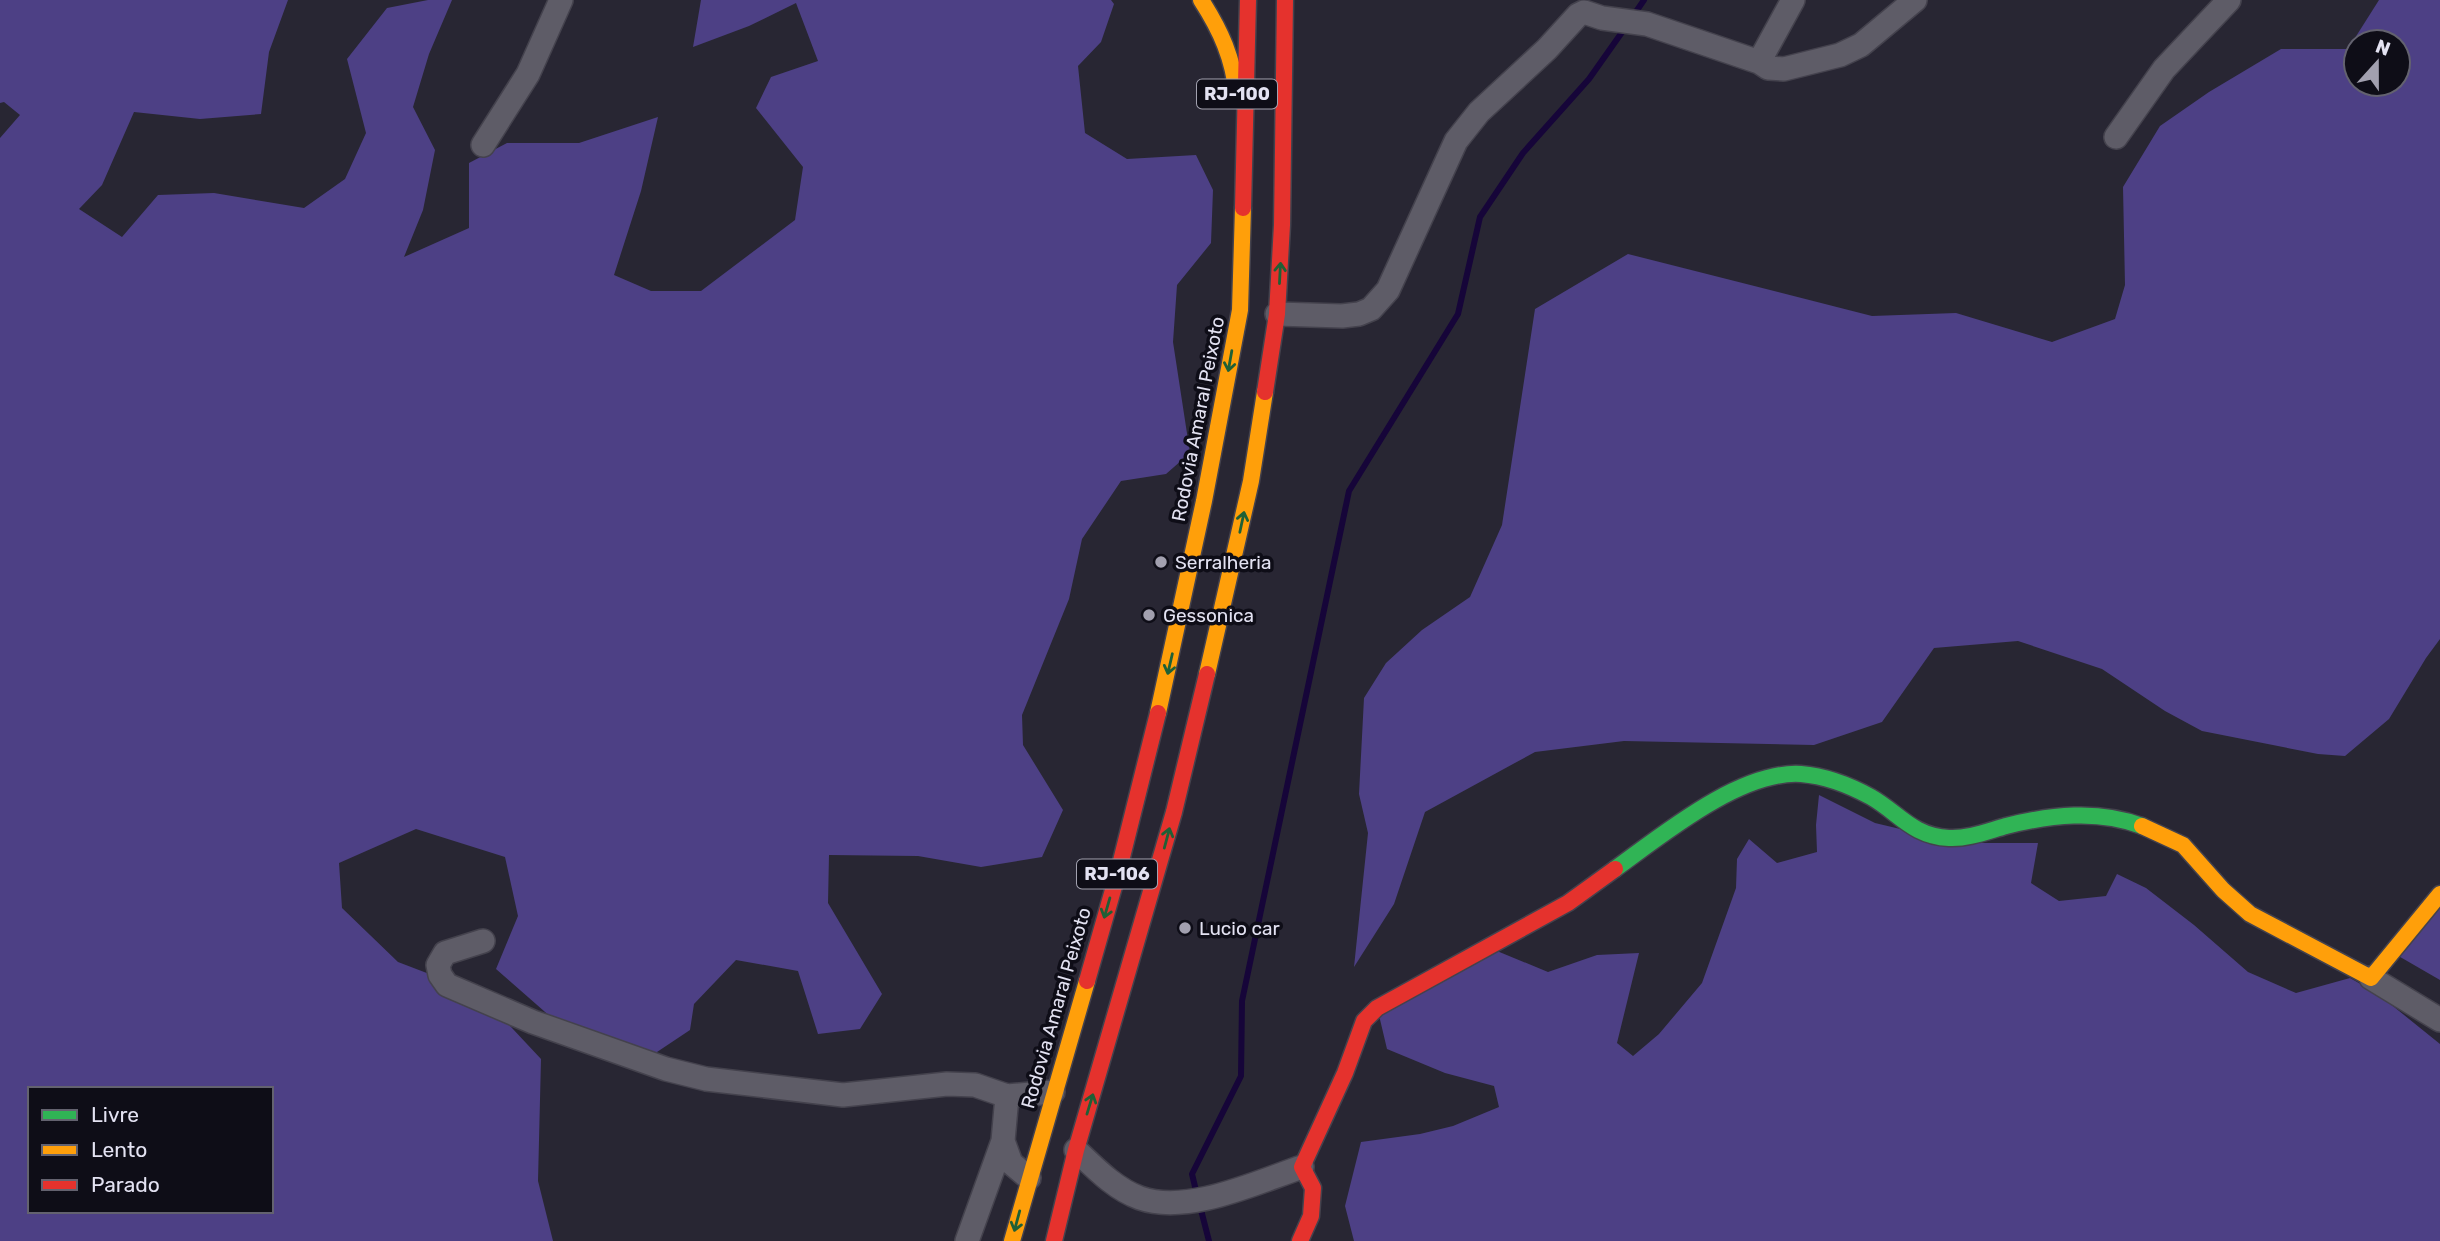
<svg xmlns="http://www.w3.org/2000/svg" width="2440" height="1241" viewBox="0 0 2440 1241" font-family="Rubik,sans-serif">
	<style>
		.forest { fill: #4d4085; fill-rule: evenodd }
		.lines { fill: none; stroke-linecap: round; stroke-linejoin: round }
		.stream { stroke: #160539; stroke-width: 6 }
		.street-casing { stroke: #44424d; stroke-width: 26 }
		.fast-casing { stroke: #44424d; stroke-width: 19 }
		.slow-casing { stroke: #44424d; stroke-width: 19 }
		.jam-casing { stroke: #44424d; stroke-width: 19 }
		.street { stroke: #5e5c67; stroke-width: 23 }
		.fast { stroke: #30b455; stroke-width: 16 }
		.slow { stroke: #ff9f0a; stroke-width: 16 }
		.jam { stroke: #e5322d; stroke-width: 16 }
		.oneway { stroke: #1f6036 }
		.poi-dot { fill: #a2a0af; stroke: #0e0d17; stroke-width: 2.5 }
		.labels { text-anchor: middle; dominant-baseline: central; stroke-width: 7; stroke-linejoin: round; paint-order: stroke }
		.shield { fill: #0e0d17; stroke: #a3a2b0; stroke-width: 2 }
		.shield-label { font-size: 18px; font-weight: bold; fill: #e3e2f2 }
		.street-label { font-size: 19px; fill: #e3e2f2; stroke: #0e0d17 }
		.poi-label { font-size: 19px; fill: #e3e2f2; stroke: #0e0d17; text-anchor: start }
	</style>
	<rect width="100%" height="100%" fill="#282633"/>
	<path class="forest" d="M0 0H288L269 52 261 114 200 119 134 112 102 185 79 209 122 237 158 195 214 193 304 208 345 179 366 133 347 59 387 8 428 0H452L429 54 413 107 435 150 423 210 404 257 469 228V163L507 143H579L658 117 641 191 614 275 651 291H701L795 220 803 167 756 108 771 77 818 61 796 3 749 26 693 47 701 0H1111L1114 4 1101 42 1078 66 1085 133 1127 159 1196 155 1213 190 1211 243 1177 285 1173 342 1190 453 1166 474 1121 481 1082 539 1069 599 1022 715 1023 745 1063 810 1042 857 981 867 918 856 829 855 828 903 882 994 860 1029 818 1034 798 971 736 960 694 1004 690 1030 633 1068 593 1054 496 969 518 916 505 857 416 829 339 863 342 908 398 962 479 993 541 1059 538 1181 553 1241H0V138L20 115 4 102 0 103ZM30 1089H271V1211H30Z
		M2379 0H2440V639L2426 658 2389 719 2345 756 2318 754 2202 731 2165 711 2102 669 2018 641 1934 648 1882 722 1814 745 1624 741 1535 752 1425 812 1394 904 1354 967 1368 833 1359 794 1364 698 1386 663 1422 630 1470 597 1502 525 1535 309 1628 254 1872 316 1956 313 2052 342 2115 319 2125 285 2123 187 2160 126 2209 92 2281 49H2348ZM2398 42V84H2356V42Z
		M1819 795 1875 823 1959 843H2038L2031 883 2059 901 2106 896 2117 874 2146 888 2194 925 2248 972 2296 993 2350 978 2378 994 2440 1044V1241H1354L1345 1206 1361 1142 1420 1134 1453 1126 1499 1107 1494 1086 1445 1073 1387 1049 1378 1011 1497 951 1548 972 1597 955 1639 953 1617 1043 1633 1056 1659 1034 1702 983 1736 888 1737 859 1749 839 1777 863 1817 852 1816 825Z
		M2440 893V980L2395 954Z"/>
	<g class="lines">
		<path class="stream" d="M1633 16 1644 0
			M1197 1195 1192 1174 1241 1076 1242 1001 1349 491 1458 314 1480 217 1523 153 1589 79 1625 28
			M1200 1206 1209 1241"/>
		<g class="street-casing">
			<path id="street" d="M1793 0 1759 62 1768 68 1784 69 1840 55 1861 45 1915 0
				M2116 137 2164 69 2229 0
				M483 145 528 74 561 0
				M1277 314 1342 316 1359 314 1371 309 1388 290 1456 141 1479 112 1547 49 1578 15 1584 12 1602 18 1647 24 1759 62
				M483 941 445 953 438 965 440 975 447 985 533 1022 666 1069 706 1079 843 1095 947 1084 975 1085 1007 1096
				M2371 978 2440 1020
				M1076 1150C1095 1168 1115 1189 1140 1198 1188 1215 1257 1182 1302 1167
				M1029 1178 1011 1163 1003 1141 1007 1096 1053 1092
				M967 1241 1003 1141"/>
		</g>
		<g class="fast-casing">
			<path id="fast" d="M1615 869C1662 835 1741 770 1801 774 1826 776 1849 785 1871 797 1899 813 1912 836 1949 838 1968 839 1988 831 2006 826 2050 815 2098 809 2142 826"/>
		</g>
		<g class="slow-casing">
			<path id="slow" d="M1201 0C1221 31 1233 58 1237 95
				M1207 674 1251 481 1265 392
				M1158 713 1204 501 1240 310 1243 208
				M2142 826 2183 845 2223 890 2250 914 2371 978 2440 894
				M1012 1241 1087 981"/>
		</g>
		<g class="jam-casing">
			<path id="jam" d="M1243 208 1248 0
				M1265 392 1277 314 1282 225 1285 0
				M1087 981 1119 869 1158 713
				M1054 1241 1076 1150 1174 812 1207 674
				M1300 1241 1311 1216 1313 1188 1302 1167 1345 1073 1364 1021 1377 1008 1568 903 1615 869"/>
		</g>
		<use href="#street" class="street"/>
		<use href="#fast" class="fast"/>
		<use href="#slow" class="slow"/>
		<use href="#jam" class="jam"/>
	</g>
	<defs><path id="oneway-shaft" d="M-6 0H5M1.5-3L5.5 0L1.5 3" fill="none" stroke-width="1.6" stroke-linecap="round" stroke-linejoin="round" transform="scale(1.75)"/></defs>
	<g class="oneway">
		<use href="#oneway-shaft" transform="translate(1280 273) rotate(-87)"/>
		<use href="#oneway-shaft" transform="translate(1230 361) rotate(100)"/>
		<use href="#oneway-shaft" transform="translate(1242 522) rotate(-78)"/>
		<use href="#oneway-shaft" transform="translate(1170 664) rotate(103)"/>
		<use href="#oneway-shaft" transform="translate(1167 838) rotate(-75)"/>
		<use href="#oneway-shaft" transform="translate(1107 908) rotate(106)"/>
		<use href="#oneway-shaft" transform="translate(1090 1104) rotate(-73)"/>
		<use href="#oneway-shaft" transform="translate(1017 1221) rotate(105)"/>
	</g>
	<g class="poi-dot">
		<circle cx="1161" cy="562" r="7"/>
		<circle cx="1149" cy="615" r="7"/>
		<circle cx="1185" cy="928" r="7"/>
	</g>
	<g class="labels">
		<g class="shield">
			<rect x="1197" y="79.5" width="80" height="29" rx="5"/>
			<rect x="1077" y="859.5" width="80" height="29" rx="5"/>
		</g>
		<g class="shield-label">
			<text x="1237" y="94">RJ-100</text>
			<text x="1117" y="874">RJ-106</text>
		</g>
		<g class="street-label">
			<text transform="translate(1198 419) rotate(-79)">Rodovia Amaral Peixoto</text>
			<text transform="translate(1056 1008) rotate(-74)">Rodovia Amaral Peixoto</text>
		</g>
		<g class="poi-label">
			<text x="1175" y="562">Serralheria</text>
			<text x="1163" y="615">Gessonica</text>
			<text x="1199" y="928">Lucio car</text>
		</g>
	</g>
	<rect x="28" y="1087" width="245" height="126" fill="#0e0d17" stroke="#63626f" stroke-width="2"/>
	<rect x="42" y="1110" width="35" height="10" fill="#30b455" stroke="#63626f" stroke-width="2"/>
	<text x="91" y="1122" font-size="21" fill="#e3e2f2">Livre</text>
	<rect x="42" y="1145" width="35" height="10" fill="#ff9f0a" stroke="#63626f" stroke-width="2"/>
	<text x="91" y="1157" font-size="21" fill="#e3e2f2">Lento</text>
	<rect x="42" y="1180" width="35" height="10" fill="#e5322d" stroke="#63626f" stroke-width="2"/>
	<text x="91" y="1192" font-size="21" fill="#e3e2f2">Parado</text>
	<g transform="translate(2377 63) rotate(21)"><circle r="33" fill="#0e0d17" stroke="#63626f" stroke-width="2"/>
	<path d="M0-5L12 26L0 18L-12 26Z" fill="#a2a0af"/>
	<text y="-10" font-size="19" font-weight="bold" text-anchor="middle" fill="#e3e2f2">N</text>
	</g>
</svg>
